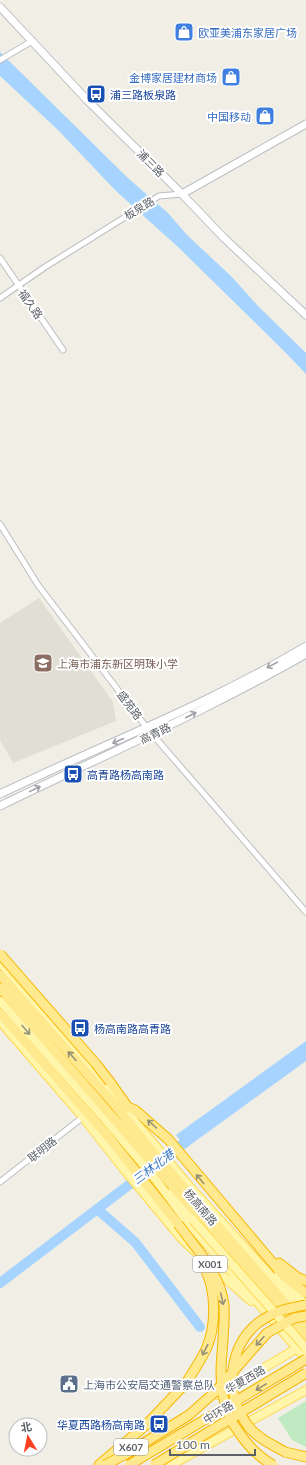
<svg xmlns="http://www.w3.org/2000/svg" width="306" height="1465" viewBox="0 0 306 1465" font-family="Lato,'Noto Sans SC',sans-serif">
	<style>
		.education { fill: #e1ded4 }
		.green { fill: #c0ebc2 }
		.water { fill: #a7d4ff }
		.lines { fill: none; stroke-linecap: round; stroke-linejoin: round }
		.river { stroke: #a7d4ff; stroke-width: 10 }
		.street-casing { stroke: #babdc2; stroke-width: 7 }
		.secondary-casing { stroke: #bbbec4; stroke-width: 9 }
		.primary-casing { stroke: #ffd850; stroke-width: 10 }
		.highway-casing { stroke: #f6b700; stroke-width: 11 }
		.street { stroke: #fff; stroke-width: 5 }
		.secondary { stroke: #fff; stroke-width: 7 }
		.primary { stroke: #fff6ac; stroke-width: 8 }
		.highway { stroke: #ffe98e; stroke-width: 9 }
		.primary-bridge-casing { stroke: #ffd850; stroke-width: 10; stroke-linecap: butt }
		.highway-bridge-casing { stroke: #f6b700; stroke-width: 11; stroke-linecap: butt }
		.primary-bridge { stroke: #fff6ac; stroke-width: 8 }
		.highway-bridge { stroke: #ffe98e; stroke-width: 9 }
		.oneway { stroke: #9ea0a4 }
		.oneway2 { stroke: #96957f }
		.oneway3 { stroke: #969175 }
		.labels { text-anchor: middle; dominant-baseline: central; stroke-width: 4; stroke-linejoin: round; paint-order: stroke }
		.shield { fill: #fff; stroke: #8e9095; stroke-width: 1 }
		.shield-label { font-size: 10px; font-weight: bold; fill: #5d6167 }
		.shop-label { font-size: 11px; fill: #366cbe; stroke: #fff; text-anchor: end }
		.transit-label { font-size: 11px; fill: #164399; stroke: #fff; text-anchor: start }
		.street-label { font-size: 11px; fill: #5d6167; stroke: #fff }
		.education-label { font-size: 11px; fill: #785e54; stroke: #fff; text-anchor: start }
		.service-label { font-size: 11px; fill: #4e5e75; stroke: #fff; text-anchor: start }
		.water-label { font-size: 12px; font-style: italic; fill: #3a77c6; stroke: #fff }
	</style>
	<rect width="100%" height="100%" fill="#f1efe5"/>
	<path class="education" d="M39 598 113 702 116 721 13 763 0 740V623Z"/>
	<path class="green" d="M306 1401V1447L292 1440 278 1418Z"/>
	<path class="water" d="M0 52 129 179 168 213 187 235 231 276 258 306 306 353V374L283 350 178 247 116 191 58 130 0 76Z
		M306 1041V1061L186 1148 176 1135Z"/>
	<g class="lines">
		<path class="river" d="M97 1209 135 1242 200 1327
			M0 1283 192 1137"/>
		<g class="street-casing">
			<path id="street" d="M0 60 32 41
				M0 258 63 350
				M0 298 45 267 159 196 182 194
				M0 524 38 585 147 728 306 912
				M0 1182 83 1117"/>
		</g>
		<g class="secondary-casing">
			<path id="secondary" d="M0 7 88 101 182 194 224 238 306 315
				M182 194 306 124
				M0 794C102 745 209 704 306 646
				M0 806C102 756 207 711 306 654"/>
		</g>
		<g class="primary-casing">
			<path id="primary" d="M0 963 88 1062 101 1081 189 1186 306 1315
				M0 1001 103 1117 157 1181 188 1223 224 1263 306 1359
				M0 1021 83 1117 123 1168 182 1239 198 1254
				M173 1190 179 1202 193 1220
				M209 1263 251 1301
				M278 1275 306 1305
				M218 1395 301 1346
				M171 1465 306 1390"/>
		</g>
		<g class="highway-casing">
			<path id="highway" d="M0 975 115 1105 151 1150 306 1327
				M0 988 306 1339
				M0 1013 107 1135 178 1224
				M110 1082 127 1106
				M120 1104 135 1110 168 1139 271 1261 286 1278 306 1293
				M279 1263 297 1277 306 1281
				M285 1452 306 1457
				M99 1465 146 1425 187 1382"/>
		</g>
		<use href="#street" class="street"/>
		<use href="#secondary" class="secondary"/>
		<use href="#primary" class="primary"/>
		<use href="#highway" class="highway"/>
		<g class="primary-bridge-casing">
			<path id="primary-bridge" d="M193 1220 306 1348"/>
		</g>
		<g class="highway-bridge-casing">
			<path id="highway-bridge" d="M0 954 96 1064 110 1082
				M178 1224 191 1241 194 1245
				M191 1241C206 1260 221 1280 224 1305 225 1321 223 1337 222 1353 219 1383 222 1410 240 1434 249 1447 259 1457 273 1465
				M187 1382C193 1371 202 1359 207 1347 216 1326 216 1292 206 1271
				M285 1452C271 1444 255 1437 246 1423 225 1393 228 1347 258 1323 272 1312 288 1308 306 1305
				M105 1465 126 1454 189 1415 216 1391 267 1333 294 1318 306 1316
				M129 1465 306 1359
				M154 1465 306 1373"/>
		</g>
		<use href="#primary-bridge" class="primary-bridge"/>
		<use href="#highway-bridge" class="highway-bridge"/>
	</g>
	<defs><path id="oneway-shaft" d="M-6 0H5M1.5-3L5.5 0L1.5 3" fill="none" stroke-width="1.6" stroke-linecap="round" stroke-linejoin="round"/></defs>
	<g class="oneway">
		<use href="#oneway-shaft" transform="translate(272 665) rotate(152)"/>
		<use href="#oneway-shaft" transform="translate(191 715) rotate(-27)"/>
		<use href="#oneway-shaft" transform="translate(118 741) rotate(156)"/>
		<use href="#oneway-shaft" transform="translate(35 789) rotate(-26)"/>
	</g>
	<use class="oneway2" href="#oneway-shaft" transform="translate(26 1030) rotate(49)"/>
	<g class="oneway3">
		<use href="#oneway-shaft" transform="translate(72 1056) rotate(-132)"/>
		<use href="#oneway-shaft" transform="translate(152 1124) rotate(-138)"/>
		<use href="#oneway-shaft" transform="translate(200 1179) rotate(-129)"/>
		<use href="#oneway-shaft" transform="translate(222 1299) rotate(78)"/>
		<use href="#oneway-shaft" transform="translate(260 1341) rotate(132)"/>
		<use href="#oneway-shaft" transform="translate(205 1350) rotate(117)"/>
		<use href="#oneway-shaft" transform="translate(261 1387) rotate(149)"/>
	</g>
	<defs>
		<g id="shop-square" transform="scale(1)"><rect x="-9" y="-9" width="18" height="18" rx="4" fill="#3f7fe0" stroke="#fff"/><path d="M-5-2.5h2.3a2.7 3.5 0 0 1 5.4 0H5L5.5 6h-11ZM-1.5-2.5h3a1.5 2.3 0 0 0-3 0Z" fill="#fff"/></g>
		<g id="bus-square" transform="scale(1)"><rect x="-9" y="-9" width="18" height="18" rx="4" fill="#1a4fb4" stroke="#fff"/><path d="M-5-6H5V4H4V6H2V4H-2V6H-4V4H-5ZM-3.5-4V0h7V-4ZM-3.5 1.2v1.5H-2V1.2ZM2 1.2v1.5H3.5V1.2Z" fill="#fff"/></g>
		<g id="school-square" transform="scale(1)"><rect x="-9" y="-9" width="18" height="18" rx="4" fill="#8d6e63" stroke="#fff"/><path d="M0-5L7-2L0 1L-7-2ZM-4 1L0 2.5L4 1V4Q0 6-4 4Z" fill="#fff"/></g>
		<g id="civic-square" transform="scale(1)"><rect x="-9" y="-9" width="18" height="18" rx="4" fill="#5c6f8a" stroke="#fff"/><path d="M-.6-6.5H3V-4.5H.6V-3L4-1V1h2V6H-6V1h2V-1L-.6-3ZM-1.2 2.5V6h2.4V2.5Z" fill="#fff"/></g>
	</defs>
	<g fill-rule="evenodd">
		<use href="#shop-square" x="184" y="32"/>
		<use href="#shop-square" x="231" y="77"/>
		<use href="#bus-square" x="96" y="94"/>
		<use href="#shop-square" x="265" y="116"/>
		<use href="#school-square" x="43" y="663"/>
		<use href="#bus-square" x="73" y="774"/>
		<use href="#bus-square" x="80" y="1028"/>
		<use href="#civic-square" x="69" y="1384"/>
		<use href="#bus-square" x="159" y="1424"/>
	</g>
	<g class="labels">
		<g class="shield">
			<rect x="193" y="1256" width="34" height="16" rx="3"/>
			<rect x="114" y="1439" width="34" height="16" rx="3"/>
		</g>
		<g class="shield-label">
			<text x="210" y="1264">X001</text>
			<text x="131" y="1447">X607</text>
		</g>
		<g class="shop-label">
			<text x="198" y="32" text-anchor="start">欧亚美浦东家居广场</text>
			<text x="217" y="77">金博家居建材商场</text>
			<text x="251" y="116">中国移动</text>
		</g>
		<g class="transit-label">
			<text x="110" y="94">浦三路板泉路</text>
			<text x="87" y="774">高青路杨高南路</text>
			<text x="94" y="1028">杨高南路高青路</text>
			<text x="145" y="1424" text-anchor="end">华夏西路杨高南路</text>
		</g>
		<g class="street-label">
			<text transform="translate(151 163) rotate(45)">浦三路</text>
			<text transform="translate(139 208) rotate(-31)">板泉路</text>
			<text transform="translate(31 304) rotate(55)">福久路</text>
			<text transform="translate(130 705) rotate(53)">盛苑路</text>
			<text transform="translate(155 733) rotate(-26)">高青路</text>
			<text transform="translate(42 1149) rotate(-38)">联明路</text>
			<text transform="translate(201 1207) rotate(49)">杨高南路</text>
			<text transform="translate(245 1379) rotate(-30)">华夏西路</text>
			<text transform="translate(218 1412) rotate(-31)">中环路</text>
		</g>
		<g class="education-label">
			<text x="57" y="663">上海市浦东新区明珠小学</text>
		</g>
		<g class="service-label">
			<text x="83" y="1384">上海市公安局交通警察总队</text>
		</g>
		<g class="water-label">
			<text transform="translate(153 1167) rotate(-37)">三林北港</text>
		</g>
	</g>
	<g transform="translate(28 1437) rotate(350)"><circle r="19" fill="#ffffff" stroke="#bec0c2"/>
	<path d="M0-3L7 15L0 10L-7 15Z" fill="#fb3f21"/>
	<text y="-6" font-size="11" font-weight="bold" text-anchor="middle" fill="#5d6167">北</text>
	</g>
	<path d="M170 1449v6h85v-6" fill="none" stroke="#5d6167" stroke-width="2"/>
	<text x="176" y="1449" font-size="12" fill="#5d6167" stroke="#ffffff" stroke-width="3" paint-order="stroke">100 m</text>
</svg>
